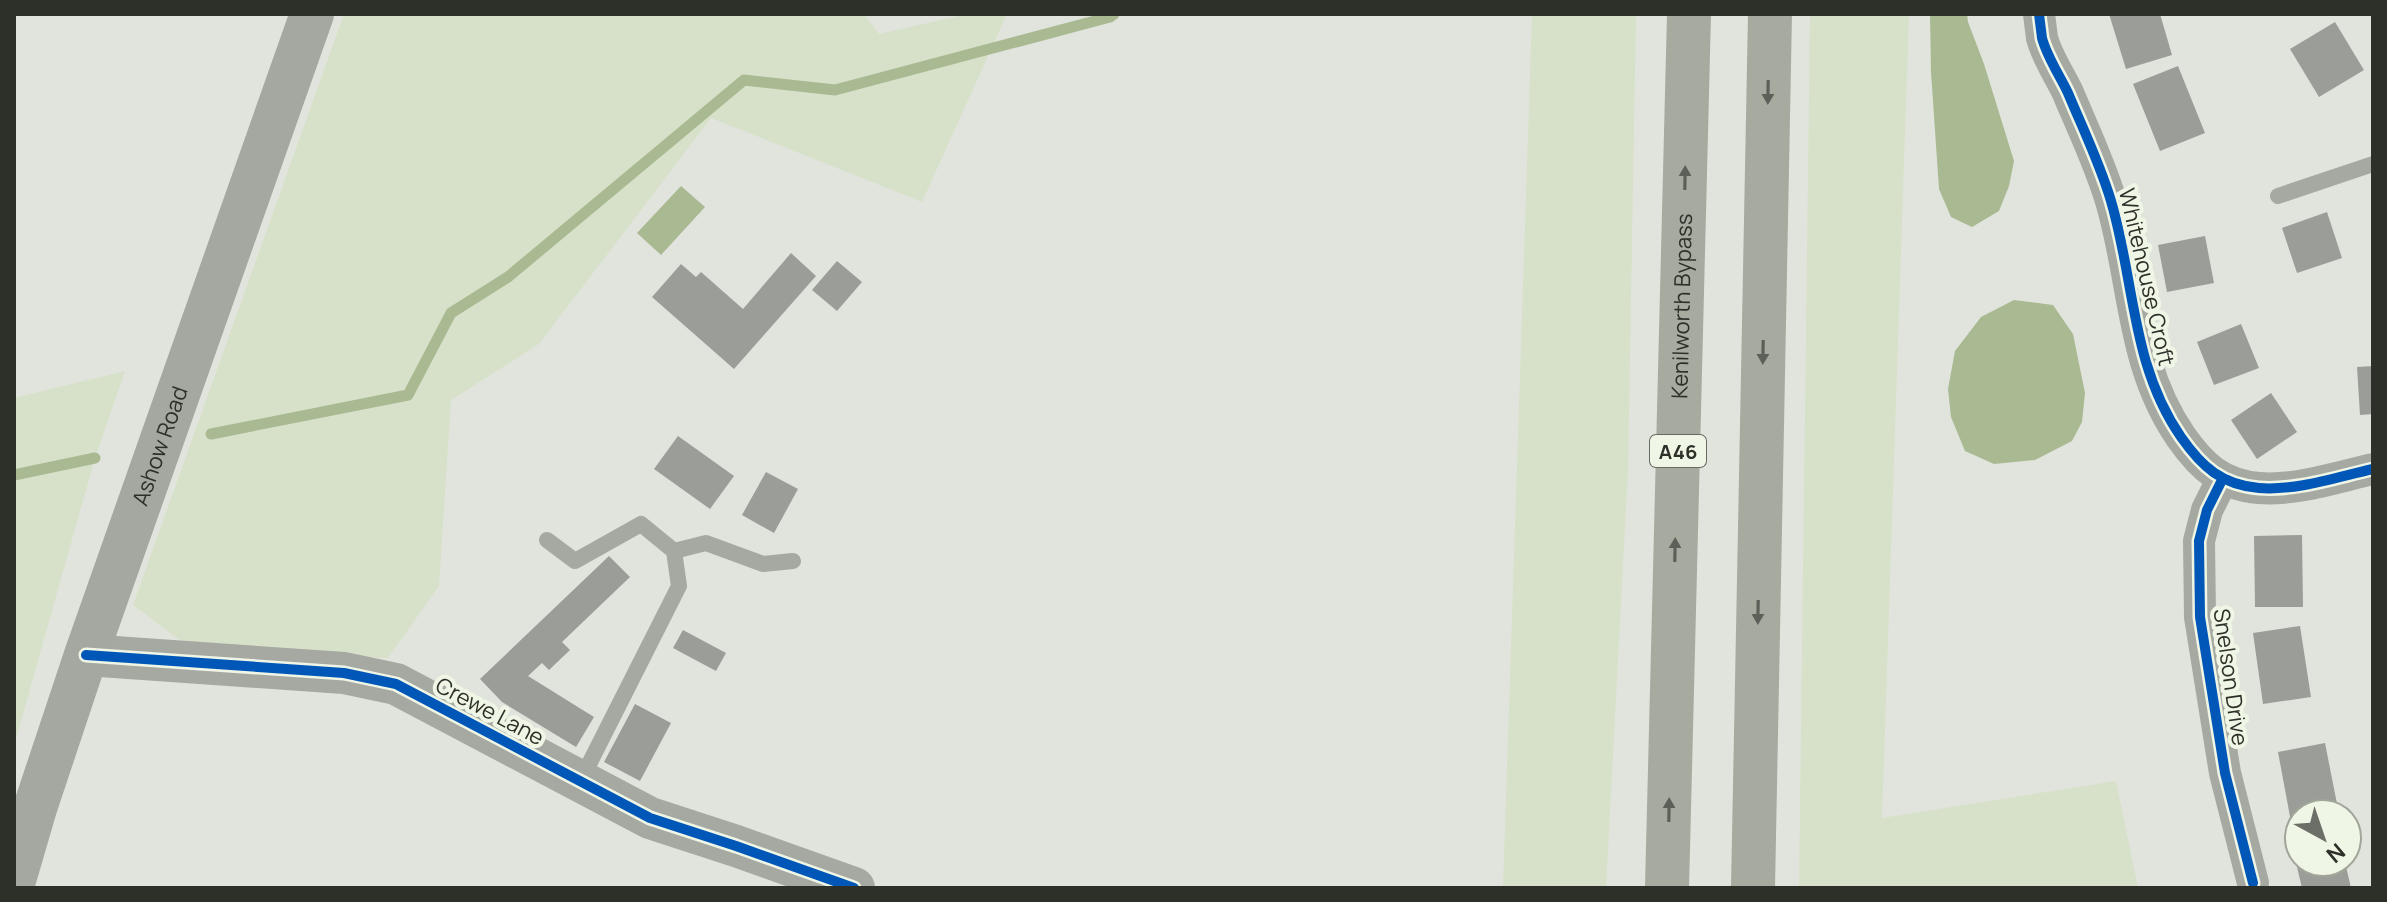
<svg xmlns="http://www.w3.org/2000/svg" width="2387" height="902" viewBox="0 0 2387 902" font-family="Manrope,sans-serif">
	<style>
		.green { fill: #d7e1c9 }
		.water { fill: #a9b992 }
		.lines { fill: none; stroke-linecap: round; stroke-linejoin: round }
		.stream { stroke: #a9b992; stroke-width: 11 }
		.building { fill: #9b9e98 }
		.service { stroke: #a6a9a1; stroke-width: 16 }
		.minor { stroke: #a6a9a1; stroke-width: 32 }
		.tertiary { stroke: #a6a9a1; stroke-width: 42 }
		.secondary { stroke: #a4a8a0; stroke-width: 44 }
		.trunk { stroke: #a6aa9f; stroke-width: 44 }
		.cycleway-casing { stroke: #eff6e5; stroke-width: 15 }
		.cycleway { stroke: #0057b8; stroke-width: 10 }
		.oneway { fill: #5d6058 }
		.labels { text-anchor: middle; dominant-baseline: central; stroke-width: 8; stroke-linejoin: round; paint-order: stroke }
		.shield { fill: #eff6e5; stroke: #676b61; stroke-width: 2 }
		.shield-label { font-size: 20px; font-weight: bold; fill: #2d2f29 }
		.street-label { font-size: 22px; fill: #2d2f29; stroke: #eff6e5 }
	</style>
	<rect width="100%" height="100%" fill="#e0e4dc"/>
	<path class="green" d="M344 14H864L879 34 967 14H1007L922 202 711 118 539 344 451 400 439 586 388 658 190 648 133 605Z
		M1532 14H1636L1628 470 1606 888H1503Z
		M1810 14H1909L1882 818 2116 781 2138 888H1799Z
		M125 371 95 458 14 746V398Z"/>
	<path class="water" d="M1930 14H1967L1968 22 1984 64 2014 161 2009 186 1999 211 1972 227 1951 217 1939 189 1931 72Z
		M681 186 705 207 661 255 637 233Z
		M2014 300 2053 305 2073 334 2085 393 2082 422 2072 441 2035 460 1994 464 1965 451 1951 417 1948 389 1955 351 1981 317Z"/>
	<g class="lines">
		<path class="stream" d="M211 434 408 395 451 313 508 277 744 80 835 90 1110 17 1114 14
			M14 475 95 458"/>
	</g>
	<path class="building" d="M2109 14H2160L2172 55 2126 69Z
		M2335 22 2364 70 2319 97 2290 49Z
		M2178 66 2205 133 2160 151 2133 84Z
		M2327 212 2342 258 2297 273 2282 228Z
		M2205 236 2214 283 2167 292 2158 245Z
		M791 253 816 276 734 369 652 297 681 264 696 277 701 272 743 309Z
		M837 261 862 282 837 311 812 290Z
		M2241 324 2259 368 2214 385 2197 342Z
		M2373 366V414L2360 415 2357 367Z
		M2271 393 2297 432 2257 459 2231 420Z
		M678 436 734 476 710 509 654 469Z
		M766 472 798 489 774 533 742 515Z
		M2302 535 2303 607H2255L2254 536Z
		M609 556 630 577 562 642 570 650 549 670 542 663 528 676 594 717 576 747 502 702 480 679Z
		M2300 626 2311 697 2263 704 2253 633Z
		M683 630 726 653 716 671 673 648Z
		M635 704 671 723 640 781 604 762Z
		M2325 743 2339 814H2299V821L2291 822 2278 752Z
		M2299 845V862H2345L2351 888H2302L2292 846Z"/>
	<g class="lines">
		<path class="service" d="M2278 196 2373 164
			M547 540 575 561 641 524 674 551 679 586 581 780
			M674 551 706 543 763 564 793 561"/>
		<path class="minor" d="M2039 14C2040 22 2041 30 2042 38 2047 57 2060 76 2068 93 2083 129 2100 164 2111 201 2135 282 2131 365 2181 437 2202 467 2222 485 2259 488 2296 491 2337 477 2373 469
			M2223 478 2207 510 2199 541 2200 617 2225 773 2253 883"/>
		<path class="tertiary" d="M86 655 344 673 396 684 650 818 736 846 854 888"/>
		<path class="secondary" id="s1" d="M14 880 35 808 86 655 312 14"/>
		<g class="trunk">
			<path id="s2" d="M1667 888 1689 14"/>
			<path d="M1753 888 1770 14"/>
		</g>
		<g class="cycleway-casing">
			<path id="cycleway" d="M2039 14C2040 22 2041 30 2042 38 2047 57 2060 76 2068 93 2083 129 2100 164 2111 201 2135 282 2131 365 2181 437 2202 467 2222 485 2259 488 2296 491 2337 477 2373 469
				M2223 478 2207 510 2199 541 2200 617 2225 773 2253 883
				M86 655 344 673 396 684 650 818 736 846 854 888"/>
		</g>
		<use href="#cycleway" class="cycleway"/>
	</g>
	<defs><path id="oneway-solid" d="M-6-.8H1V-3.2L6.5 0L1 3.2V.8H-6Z" transform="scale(2)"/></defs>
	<g class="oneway">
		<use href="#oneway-solid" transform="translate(1768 92) rotate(91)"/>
		<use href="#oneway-solid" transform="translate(1685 178) rotate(-89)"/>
		<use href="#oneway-solid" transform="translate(1763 352) rotate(91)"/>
		<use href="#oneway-solid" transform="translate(1675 550) rotate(-89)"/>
		<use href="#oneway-solid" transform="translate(1758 612) rotate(91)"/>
		<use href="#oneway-solid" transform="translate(1669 810) rotate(-89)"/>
	</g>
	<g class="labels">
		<rect class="shield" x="1650" y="435" width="56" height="32" rx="6"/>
		<g class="shield-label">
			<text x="1678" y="451">A46</text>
		</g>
		<g class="street-label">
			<text transform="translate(2147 277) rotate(77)">Whitehouse Croft</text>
			<text stroke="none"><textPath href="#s2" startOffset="582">Kenilworth Bypass</textPath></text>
			<text stroke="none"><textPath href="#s1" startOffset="458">Ashow Road</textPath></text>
			<text transform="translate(2231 677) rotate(82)">Snelson Drive</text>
			<text transform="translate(490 711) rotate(28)">Crewe Lane</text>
		</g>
	</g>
	<rect width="2387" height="902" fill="none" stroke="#2d2f29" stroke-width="32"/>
	<g transform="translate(2323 838) rotate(140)"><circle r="38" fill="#eff6e5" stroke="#a1a69a" stroke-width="2"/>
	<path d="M0-6L14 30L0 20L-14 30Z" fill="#6c6e68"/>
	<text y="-12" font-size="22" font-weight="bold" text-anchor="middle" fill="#2d2f29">N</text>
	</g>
</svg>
